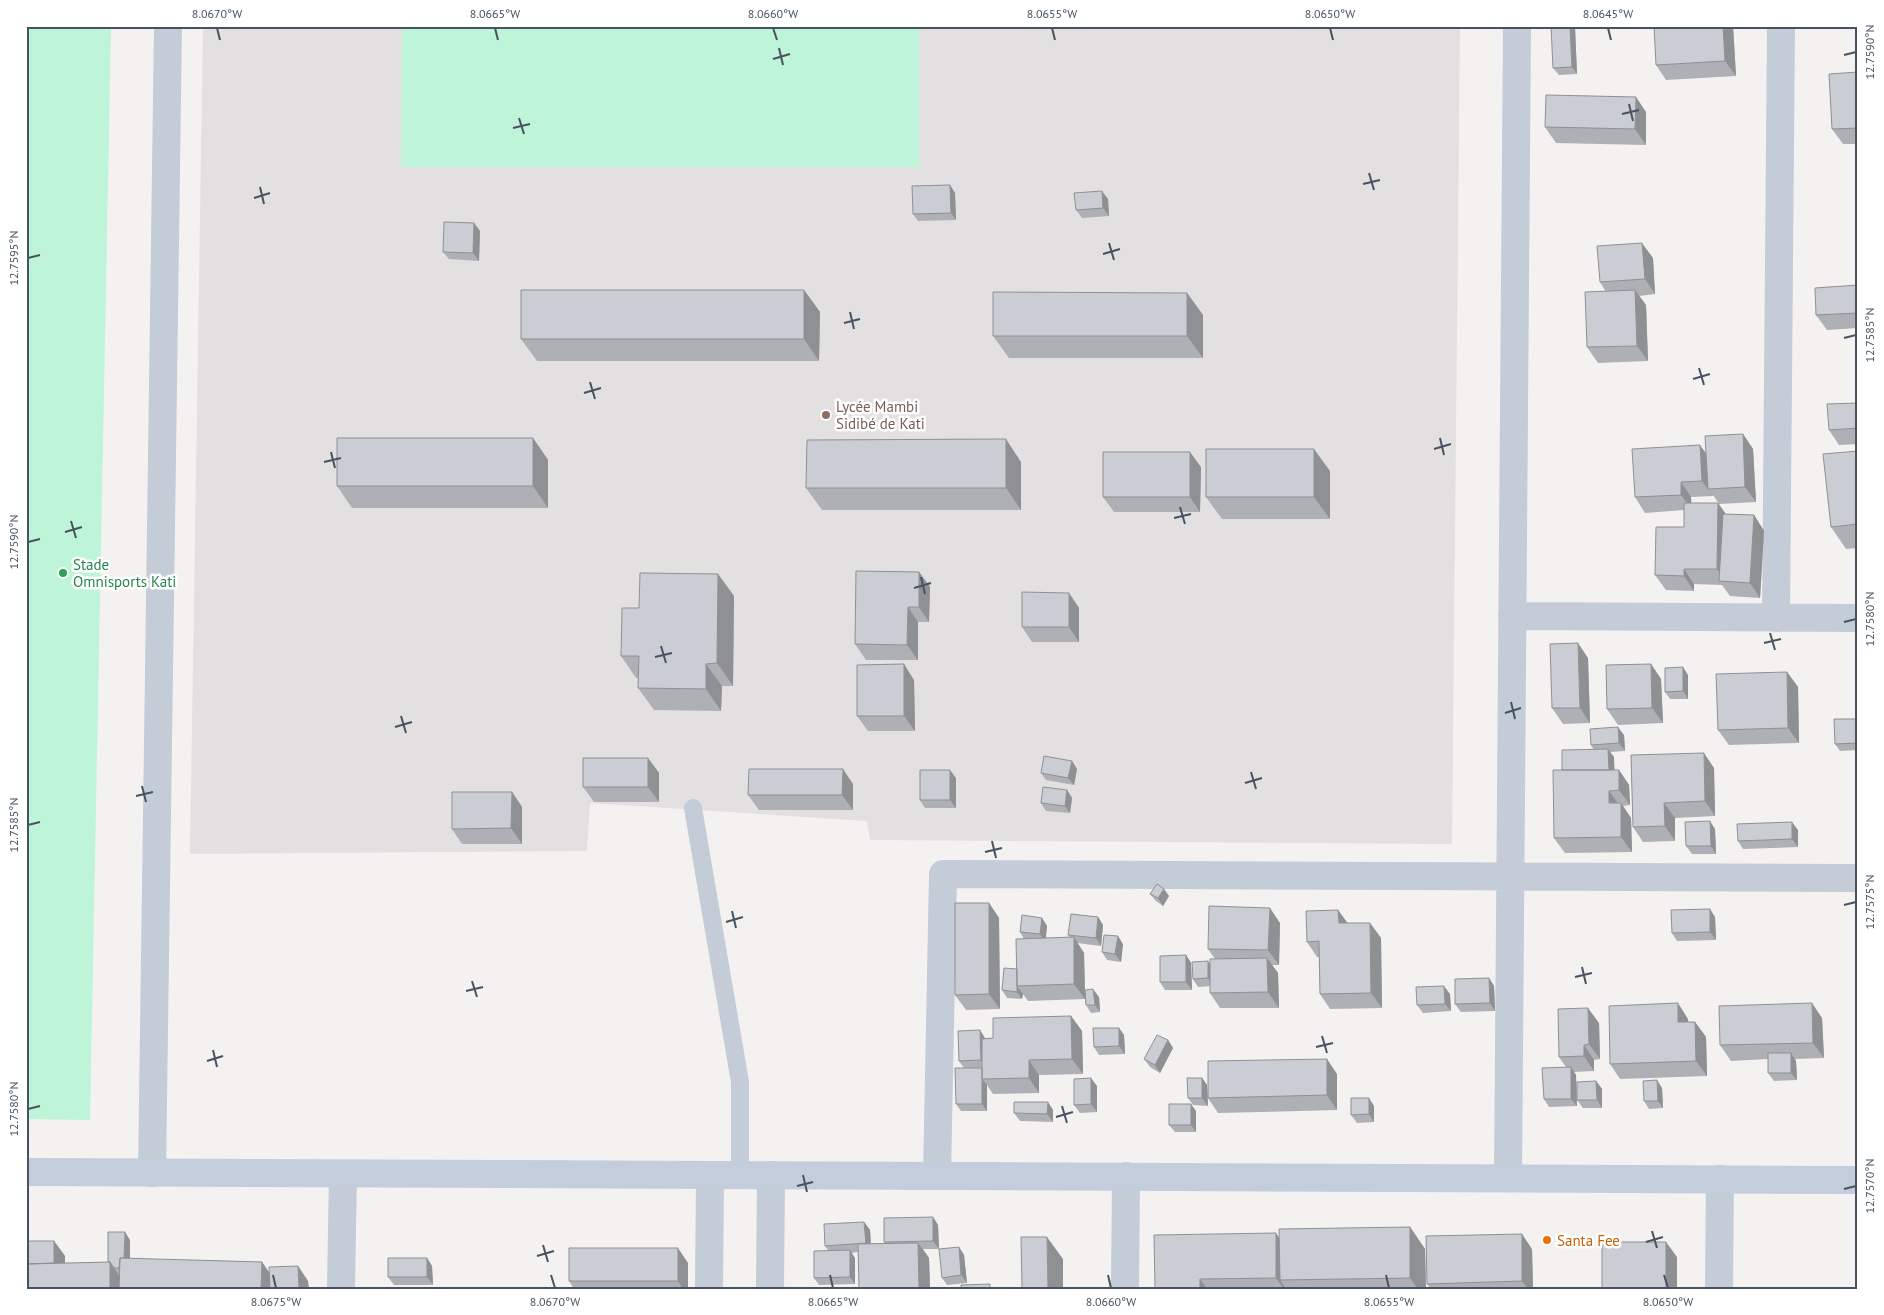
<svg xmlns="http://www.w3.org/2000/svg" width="1884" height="1315" viewBox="0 0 1884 1315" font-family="'PT Sans',sans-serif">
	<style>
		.education { fill: #e2e0e0 }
		.green { fill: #bef4d7 }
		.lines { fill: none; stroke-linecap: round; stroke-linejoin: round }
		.service { stroke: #c4ccd7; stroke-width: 18 }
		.minor { stroke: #c4ccd7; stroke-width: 28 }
		.tertiary { stroke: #c4ccd7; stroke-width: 28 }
		.secondary { stroke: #c3cddb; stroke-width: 28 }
		.wall { fill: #afb0b6 }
		.shaded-wall { fill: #8e9094 }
		.building { fill: #cbcdd4; stroke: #8e9094 }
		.ticks { fill: none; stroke: #475361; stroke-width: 2 }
		.education-dot { fill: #8d6e63; stroke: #fff; stroke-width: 2 }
		.leisure-dot { fill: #2e9e5b; stroke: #fff; stroke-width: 2 }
		.food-dot { fill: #e8710a; stroke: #fff; stroke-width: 2 }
		.labels { text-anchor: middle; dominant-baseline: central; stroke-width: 5; stroke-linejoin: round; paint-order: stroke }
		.education-label { font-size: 15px; fill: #785e54; stroke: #fff; text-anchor: start }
		.leisure-label { font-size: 15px; fill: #27864d; stroke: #fff; text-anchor: start }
		.food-label { font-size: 15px; fill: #c56008; stroke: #fff; text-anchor: start }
		.neatline { fill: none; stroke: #475361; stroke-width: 2 }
		.ticks-label { font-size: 12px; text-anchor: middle; fill: #475361 }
	</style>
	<rect width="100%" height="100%" fill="#f4f1f1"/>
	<path class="education" d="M203 26H1460L1452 844 870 840 867 821 590 803 587 851 190 854Z"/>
	<path class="green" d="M26 26H111L90 1120 26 1119Z
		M402 26H919V167H401Z"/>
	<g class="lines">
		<path class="service" d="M693 808 740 1082V1175"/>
		<path class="minor" d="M1512 616 1858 618
			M1776 618 1781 26
			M937 1176 943 874 1858 878
			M1508 1178 1517 26
			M341 1289 343 1174
			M1125 1289 1126 1176
			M1719 1289 1720 1179"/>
		<path class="tertiary" d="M152 1173 168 26
			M709 1289 710 1175
			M770 1289 771 1175"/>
		<path class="secondary" d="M26 1172 1858 1180"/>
	</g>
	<path class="wall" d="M1733 26 1736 76 1666 80 1656 65Z
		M1575 27 1577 74 1559 75 1553 68Z
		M1858 72V144H1843L1832 129Z
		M1646 112V145L1556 143 1545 127Z
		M950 185 955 193 956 220 918 221 913 214Z
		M1108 199 1109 216 1082 218 1076 210Z
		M474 223 480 231 479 261 449 259 443 252Z
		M1653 258 1655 294 1639 296 1646 305 1648 361 1598 363 1587 347 1606 292 1600 282Z
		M1858 285V328L1827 330 1816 315Z
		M804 290 820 312 819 361H537L521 339Z
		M1187 293 1203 315V358H1009L993 336Z
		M1858 403V444L1839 445 1829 430Z
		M1743 434 1753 449 1756 502 1719 504 1713 495V496L1691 497V503H1718L1726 514 1754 515 1764 531 1760 598 1730 596 1722 585 1694 584V591L1666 590 1655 575 1684 527V510L1645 513 1635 497 1706 454Z
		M533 438 548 460V508H352L337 486Z
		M1858 451V548L1846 549 1831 527Z
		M1021 462V510H822L806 488Z
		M1201 467 1200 512H1114L1103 497Z
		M1330 471V519H1222L1206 497Z
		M919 572 930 587 929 622H918V660H866L855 644Z
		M718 574 734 596 733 686H722L721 711 654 710 638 688V678H636L621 656 639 608Z
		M1069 593 1079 608V642H1032L1022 627Z
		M1588 658 1590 723 1563 724 1552 708Z
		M1651 664 1661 679 1663 723 1618 725 1607 709Z
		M1787 672 1798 687 1799 743 1729 745 1718 730Z
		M1688 675V699H1670L1665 692Z
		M914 680 915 731H868L857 716Z
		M1858 719V750L1840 751 1835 744Z
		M1624 735 1625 751 1610 752 1614 757V770H1619L1629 785 1630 805 1623 806 1631 818 1632 852 1565 853 1554 838 1562 770 1594 750 1591 745Z
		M1631 755 1714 768 1715 816 1675 818V841L1643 842 1633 827Z
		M648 758 659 773V802H594L583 787Z
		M1072 761 1077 769 1074 785 1046 780 1041 773Z
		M956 778V808H925L920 800Z
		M853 784V810H759L748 795Z
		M1067 790 1072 798 1070 813 1046 811 1041 803Z
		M512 792 522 807V844H462L452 829Z
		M1715 829 1716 854H1692L1686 846Z
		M1798 830V847L1743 849 1738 841Z
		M1150 894 1169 896 1163 906 1156 901Z
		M989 903 999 918 1000 1009 966 1010 955 995Z
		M1338 910 1347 923H1370L1381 938 1382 1008 1330 1009 1320 994 1319 957H1317L1307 942Z
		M1098 917 1103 925 1101 946 1077 943 1084 953 1085 990 1099 997 1100 1012 1091 1013 1086 1005 1085 999 1028 1001 1023 994 1022 999 1007 998 1002 990 1017 969 1024 939 1020 932 1042 918 1047 926 1046 938H1070L1068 935Z
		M1715 917 1716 940 1677 941 1672 933Z
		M1280 923 1279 965H1272L1278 973 1279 1008H1220L1210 993V986L1198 987 1193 979 1208 961 1210 964 1215 959 1208 949Z
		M1123 944 1121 962 1107 960 1102 952Z
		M1186 955 1191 963 1192 990H1165L1160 982Z
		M1489 978 1494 986 1495 1011 1461 1012 1455 1004Z
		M1450 994 1451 1011 1423 1013 1417 1005Z
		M1071 1016 1082 1031 1083 1074 1039 1075V1093L993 1094 987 1085V1111H961L956 1104 964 1068 959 1061 985 1038H993Z
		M1822 1018 1824 1058 1795 1059 1796 1061 1797 1080 1774 1081 1768 1073V1059L1731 1061 1720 1045Z
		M1688 1019V1022H1695L1706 1037 1707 1076 1620 1079 1610 1064Z
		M1599 1023 1600 1059 1594 1060V1071L1574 1072 1576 1075 1577 1106 1549 1107 1544 1099 1566 1067 1559 1057Z
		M1119 1028 1124 1035 1125 1054 1099 1055 1094 1047Z
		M1168 1040 1173 1048 1160 1073 1150 1067 1144 1059Z
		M1337 1074V1110L1218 1113 1208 1098Z
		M1202 1078 1207 1085 1208 1106 1193 1105 1188 1098Z
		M1596 1081 1602 1089V1108H1583L1577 1100Z
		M1097 1086V1112L1080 1113 1074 1105Z
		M1662 1088 1663 1108 1649 1109 1644 1101Z
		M1374 1106V1122L1357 1123 1351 1115Z
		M1053 1110V1122L1020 1121 1014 1113Z
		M1196 1111V1132H1175L1169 1125Z
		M933 1217 938 1225 939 1249H923L929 1258 930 1289H859L858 1252 851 1253 855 1258V1284L819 1285 814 1278 828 1250 825 1246 864 1222 870 1230 871 1243H885L884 1242Z
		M1410 1227 1425 1249 1426 1289H1155L1279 1239Z
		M130 1240V1259L262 1262 270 1274 298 1266 308 1281 26 1289 54 1241 65 1256V1263L108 1262Z
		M959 1247 964 1255 967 1283 947 1285 942 1278Z
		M1532 1249 1533 1289H1431L1427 1284Z
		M427 1258 432 1266 433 1285H394L388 1277Z
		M688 1263V1289H574L569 1281Z"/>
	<path class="shaded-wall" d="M1570 26H1574L1575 27 1577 74 1572 67Z
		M1723 26H1733L1736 76 1725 61Z
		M1636 97 1646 112V145L1635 129Z
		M950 185 955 193 956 220 951 213Z
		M1102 191 1108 199 1109 216 1103 208Z
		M474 223 480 231 479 261 473 253Z
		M1642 243 1653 258 1655 294 1645 279Z
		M804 290 820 312 819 361 804 339Z
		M1635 290 1646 305 1648 361 1637 346Z
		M1187 293 1203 315V358L1187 336Z
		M1743 434 1753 449 1756 502 1745 487Z
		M533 438 548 460V508L533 486Z
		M1006 439 1021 462V510L1006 488Z
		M1700 445 1711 460 1708 489 1713 496 1702 481Z
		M1314 449 1330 471V519L1314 497Z
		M1190 452 1201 467 1200 512 1190 497Z
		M1681 482 1691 497 1692 510 1681 495Z
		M1718 503 1729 519 1726 582 1717 569Z
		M1754 515 1764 531 1760 598 1750 583Z
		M1684 569 1694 584V591L1684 576Z
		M919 572 930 587 929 622 919 607Z
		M718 574 734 596 733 686 717 663Z
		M1069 593 1079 608V642L1069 627Z
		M908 607 918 622V660L907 645Z
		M1578 643 1588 658 1590 723 1580 708Z
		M706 664 722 686 721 711 706 689Z
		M904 664 914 680 915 731 904 716Z
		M1651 664 1661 679 1663 723 1652 708Z
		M1683 667 1688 675V699L1683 691Z
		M1787 672 1798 687 1799 743 1788 728Z
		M1618 727 1624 735 1625 751 1619 743Z
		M1608 749 1614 757 1615 781 1609 773Z
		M1704 753 1714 768 1715 816 1705 801Z
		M648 758 659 773V802L648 787Z
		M1072 761 1077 769 1074 785 1068 778Z
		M843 769 853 784V810L842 795Z
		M950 770 956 778V808L950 800Z
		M1619 770 1629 785 1630 805 1619 790Z
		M1067 790 1072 798 1070 813 1065 806Z
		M1609 791 1620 806 1609 803Z
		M512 792 522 807V844L511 828Z
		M1621 803 1631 818 1632 852 1621 837Z
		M1664 803 1675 818V841L1665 826Z
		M1710 821 1715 829 1716 854 1711 846Z
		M1792 822 1798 830V847L1792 839Z
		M1164 889 1169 896 1163 906 1158 898Z
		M989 903 999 918 1000 1009 989 994Z
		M1270 908 1280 923 1279 965 1268 950Z
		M1710 909 1715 917 1716 940 1710 932Z
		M1338 910 1349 925 1339 923Z
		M1098 917 1103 925 1101 946 1096 938Z
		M1042 918 1047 926 1045 942 1040 934Z
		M1370 923 1381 938 1382 1008 1371 993Z
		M1118 936 1123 944 1121 962 1115 954Z
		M1074 937 1084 953 1085 999 1074 984Z
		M1186 955 1191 963 1192 990 1186 982Z
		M1267 958 1278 973 1279 1008 1268 992Z
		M1208 961 1213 969V986L1208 978Z
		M1489 978 1494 986 1495 1011 1490 1003Z
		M1017 986 1023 994 1022 999 1017 992Z
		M1444 986 1450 994 1451 1011 1445 1004Z
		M1093 989 1099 997 1100 1012 1095 1005Z
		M1678 1003 1688 1019 1689 1037 1678 1022Z
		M1812 1003 1822 1018 1824 1058 1813 1043Z
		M1588 1008 1599 1023 1600 1059 1589 1044Z
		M1071 1016 1082 1031 1083 1074 1072 1059Z
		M1695 1022 1706 1037 1707 1076 1696 1061Z
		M1119 1028 1124 1035 1125 1054 1119 1046Z
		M980 1030 985 1038 987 1068 981 1060Z
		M1168 1040 1173 1048 1160 1073 1155 1065Z
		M1584 1045 1594 1060V1071L1584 1056Z
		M1791 1053 1796 1061 1797 1080 1791 1073Z
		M1327 1059 1337 1074V1110L1327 1095Z
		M1029 1060 1039 1075V1093L1029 1078Z
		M1571 1067 1576 1075 1577 1106 1571 1099Z
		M982 1068V1079L987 1085V1111L982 1104Z
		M1091 1078 1097 1086V1112L1091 1104Z
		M1202 1078 1207 1085 1208 1106 1202 1098Z
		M1657 1080 1662 1088 1663 1108 1658 1101Z
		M1596 1081 1602 1089V1108L1597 1100Z
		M1369 1098 1374 1106V1122L1369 1114Z
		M1048 1102 1053 1110V1122L1047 1114Z
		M1191 1104 1196 1111V1132L1191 1125Z
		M933 1217 938 1225 939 1249 933 1241Z
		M864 1222 870 1230 871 1252 866 1244Z
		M1410 1227 1425 1249 1426 1289H1418L1410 1278Z
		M125 1232 130 1240V1276L124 1268Z
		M1276 1233 1291 1255 1280 1280 1286 1289H1284L1276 1278Z
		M1522 1234 1532 1249 1533 1289H1528L1522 1281Z
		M1047 1237 1063 1259V1289H1048Z
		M54 1241 65 1256V1280L54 1265Z
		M1666 1242 1677 1257V1289H1666Z
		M918 1243 929 1258 930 1289H919Z
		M959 1247 964 1255 967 1283 961 1275Z
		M678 1248 688 1263V1289H683L678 1281Z
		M850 1250 855 1258V1284L850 1277Z
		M427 1258 432 1266 433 1285 427 1277Z
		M110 1262 125 1284V1289H110Z
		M262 1262 277 1284V1289H261Z
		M298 1266 308 1281 309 1289H299Z
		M1200 1279 1207 1289H1200Z"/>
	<path class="building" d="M1551 26H1570L1572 67 1553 68Z
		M1654 26H1723L1725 61 1656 65Z
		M1858 72V128L1832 129 1829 74Z
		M1546 95 1636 97 1635 129 1545 127Z
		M950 185 951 213 913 214 912 186Z
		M1102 191 1103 208 1076 210 1074 193Z
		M444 222 474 223 473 253 443 252Z
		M1642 243 1645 279 1600 282 1597 246Z
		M1858 285V313L1816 315 1815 288Z
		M521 290H804V339H521Z
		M1635 290 1637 346 1587 347 1585 292Z
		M993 292 1187 293V336H993Z
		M1858 403V428L1829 430 1827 404Z
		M1743 434 1745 487 1708 489 1705 436Z
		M337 438H533V486H337Z
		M1006 439V488H806L807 440Z
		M1700 445 1702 481 1681 482V495L1635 497 1632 449Z
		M1206 449H1314V497H1206Z
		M1858 451V524L1831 527 1823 454Z
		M1103 452H1190V497H1103Z
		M1684 503H1718L1717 569H1684V576L1655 575 1656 527H1684Z
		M1723 514 1754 515 1750 583 1719 581Z
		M856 571 919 572V607H908L907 645 855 644Z
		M640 573 718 574 717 663 706 664V689L638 688 639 656H621L622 608H639Z
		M1022 592 1069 593V627H1022Z
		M1578 643 1580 708H1552L1550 644Z
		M904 664V716H857V665Z
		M1651 664 1652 708 1607 709 1606 665Z
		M1683 667V691L1665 692V668Z
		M1787 672 1788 728 1718 730 1716 674Z
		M1834 719H1858V743L1835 744Z
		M1618 727 1619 743 1591 745 1590 729Z
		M1608 749 1609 770H1562V750Z
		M1704 753 1705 801 1664 803 1665 826 1633 827 1631 755Z
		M1044 756 1072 761 1068 778 1041 773Z
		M583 758H648V787H583Z
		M749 769H843L842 795H748Z
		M920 770H950V800H920Z
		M1553 770H1619V790L1609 791V803H1621V837L1554 838Z
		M1043 787 1067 790 1065 806 1041 803Z
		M452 792H512L511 828 452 829Z
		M1710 821 1711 846H1686L1685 822Z
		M1792 822V839L1738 841 1737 824Z
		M1157 884 1164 889 1158 898 1150 894Z
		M955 903H989V994L955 995Z
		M1209 906 1270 908 1268 950 1208 949Z
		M1710 909V932L1672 933 1671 910Z
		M1338 910 1339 923H1370L1371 993 1320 994 1319 941 1307 942 1306 911Z
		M1071 914 1098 917 1096 938 1068 935Z
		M1022 915 1042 918 1040 934 1020 932Z
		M1104 935 1118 936 1115 954 1102 952Z
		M1074 937V984L1017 986 1016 939Z
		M1186 955V982H1160V956Z
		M1267 958 1268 992 1210 993V959Z
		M1208 961V978L1193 979 1192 962Z
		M1004 968 1017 969V992L1002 990Z
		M1489 978 1490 1003 1455 1004V979Z
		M1444 986 1445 1004 1417 1005 1416 987Z
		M1093 989 1095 1005H1086L1085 990Z
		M1678 1003V1022H1695L1696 1061 1610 1064 1609 1006Z
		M1812 1003 1813 1043 1720 1045 1719 1006Z
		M1588 1008 1589 1044 1584 1045V1056L1559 1057 1558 1009Z
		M1071 1016 1072 1059 1029 1060V1078L982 1079V1039L993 1038V1018Z
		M1093 1028H1119V1046L1094 1047Z
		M980 1030 981 1060 959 1061 958 1031Z
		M1157 1035 1168 1040 1155 1065 1144 1059Z
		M1768 1053H1791V1073H1768Z
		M1327 1059V1095L1208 1098V1061Z
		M1571 1067V1099H1544L1542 1068Z
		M955 1068H982V1104H956Z
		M1091 1078V1104L1074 1105V1079Z
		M1187 1078H1202V1098H1188Z
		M1657 1080 1658 1101H1644L1643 1081Z
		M1596 1081 1597 1100H1577V1082Z
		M1351 1098H1369V1114L1351 1115Z
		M1014 1102H1048L1047 1114 1014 1113Z
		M1169 1104H1191V1125H1169Z
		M933 1217V1241L884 1242V1218Z
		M864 1222 866 1243 825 1246 824 1224Z
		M1410 1227V1278L1280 1280 1279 1229Z
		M108 1232H125L124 1258H120L119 1268H114L110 1262H108Z
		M1276 1233V1278L1200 1279V1289H1155L1154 1235Z
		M1522 1234V1281L1427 1284 1426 1236Z
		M1021 1237H1047L1048 1289H1022Z
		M26 1241H54V1263L26 1264Z
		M1602 1242H1666V1289H1602Z
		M918 1243 919 1289H859L858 1244Z
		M959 1247 961 1275 942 1278 939 1249Z
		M569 1248H678V1281H569Z
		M850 1250V1277L814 1278V1251Z
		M120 1258 262 1262 261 1289H119Z
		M388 1258H427V1277H388Z
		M110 1262V1289H26V1264Z
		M298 1266 299 1289H270L269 1267Z
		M990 1284V1289H961V1285Z"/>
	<path class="ticks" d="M217 28 220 40M495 28 498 40M773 28 777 40M1052 28 1055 40M1330 28 1333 40M1608 28 1611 40M779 48 783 65M1844 55 1856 52M773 59 790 54M1629 104 1633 121M1622 114 1639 110M519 118 524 134M513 128 530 124M1369 173 1374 190M1363 184 1380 180M260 187 264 204M254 198 270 193M1109 243 1114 260M1103 254 1120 249M28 258 40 255M850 312 854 329M844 323 860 319M1844 338 1856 335M1699 368 1704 385M1693 379 1710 374M590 382 595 399M584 393 601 388M1440 438 1444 455M1434 449 1451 444M331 452 335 468M324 462 341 458M1180 507 1185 524M1174 518 1191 514M71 521 76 538M65 532 82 527M28 542 40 539M921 577 925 594M914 588 931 583M1844 622 1856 619M1770 633 1775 650M1764 643 1781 639M661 646 666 663M655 657 672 653M1511 702 1515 719M1505 713 1521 708M401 716 406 733M395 727 412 722M1251 772 1256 789M1245 783 1262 778M142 786 146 802M136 796 153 792M28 825 40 822M992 841 996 858M985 852 1002 848M1844 905 1856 902M732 911 736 928M726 922 743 917M1582 967 1586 984M1575 977 1592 973M472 981 477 997M466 991 483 987M1322 1036 1327 1053M1316 1047 1333 1043M213 1050 217 1067M207 1061 223 1056M1062 1106 1067 1123M28 1109 40 1106M1056 1117 1073 1112M803 1175 807 1192M797 1186 813 1182M1844 1189 1856 1186M1652 1231 1657 1248M1646 1242 1663 1237M543 1245 548 1262M537 1256 554 1251M273 1275 276 1288M551 1275 555 1288M830 1275 833 1288M1108 1275 1111 1288M1386 1275 1389 1288M1664 1275 1668 1288"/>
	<circle class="education-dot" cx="826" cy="415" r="5"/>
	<circle class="leisure-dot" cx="63" cy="573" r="5"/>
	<circle class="food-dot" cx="1547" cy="1240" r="5"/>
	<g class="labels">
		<g class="education-label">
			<text x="836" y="406">Lycée Mambi<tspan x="836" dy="17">Sidibé de Kati</tspan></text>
		</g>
		<g class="leisure-label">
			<text x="73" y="564">Stade<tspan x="73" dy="17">Omnisports Kati</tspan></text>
		</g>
		<g class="food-label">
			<text x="1557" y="1240">Santa Fee</text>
		</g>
	</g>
	<rect width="1884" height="1315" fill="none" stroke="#ffffff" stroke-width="55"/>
	<rect x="28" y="28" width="1828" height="1260" class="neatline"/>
	<g class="ticks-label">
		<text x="217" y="18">8.0670°W</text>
		<text x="495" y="18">8.0665°W</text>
		<text x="773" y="18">8.0660°W</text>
		<text x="1052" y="18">8.0655°W</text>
		<text x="1330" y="18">8.0650°W</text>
		<text x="1608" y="18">8.0645°W</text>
		<text transform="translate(1870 52) rotate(-90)" y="4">12.7590°N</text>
		<text transform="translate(14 258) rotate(-90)" y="4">12.7595°N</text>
		<text transform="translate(1870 335) rotate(-90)" y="4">12.7585°N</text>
		<text transform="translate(14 542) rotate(-90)" y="4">12.7590°N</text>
		<text transform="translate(1870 619) rotate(-90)" y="4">12.7580°N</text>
		<text transform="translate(14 825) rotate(-90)" y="4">12.7585°N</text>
		<text transform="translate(1870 902) rotate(-90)" y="4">12.7575°N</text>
		<text transform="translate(14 1109) rotate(-90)" y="4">12.7580°N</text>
		<text transform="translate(1870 1186) rotate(-90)" y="4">12.7570°N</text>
		<text x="276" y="1306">8.0675°W</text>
		<text x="555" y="1306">8.0670°W</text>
		<text x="833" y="1306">8.0665°W</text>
		<text x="1111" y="1306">8.0660°W</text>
		<text x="1389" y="1306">8.0655°W</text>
		<text x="1668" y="1306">8.0650°W</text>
	</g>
</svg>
